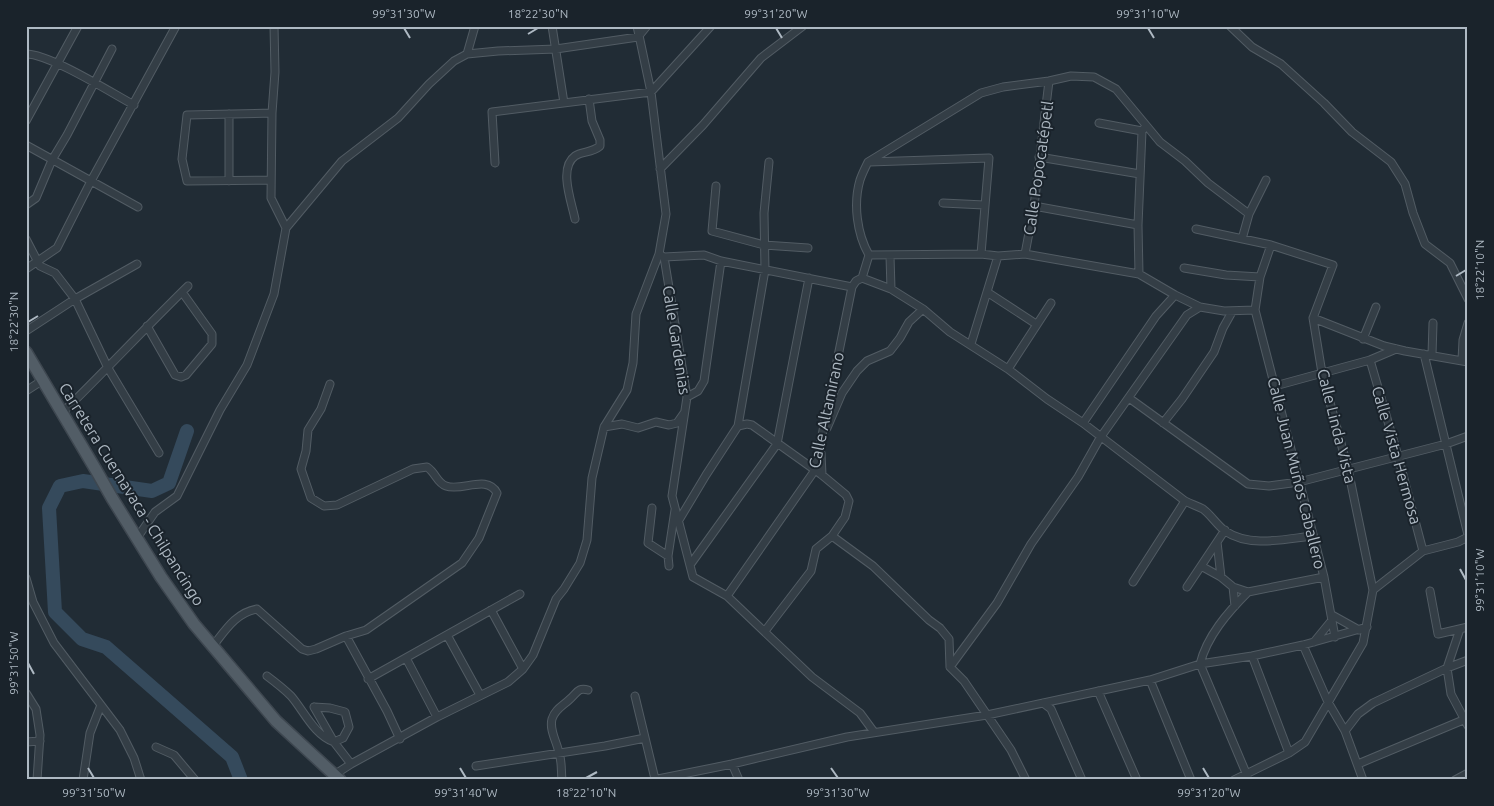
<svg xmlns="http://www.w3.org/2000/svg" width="1494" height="806" viewBox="0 0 1494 806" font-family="Ubuntu,sans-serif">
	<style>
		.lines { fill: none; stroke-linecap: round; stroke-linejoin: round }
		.river { stroke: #354a5c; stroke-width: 14 }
		.street-casing { stroke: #525c64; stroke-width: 9 }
		.primary-casing { stroke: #3e4750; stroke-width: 14 }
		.street { stroke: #343e46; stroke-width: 7 }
		.primary { stroke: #525d66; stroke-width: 11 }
		.ticks { fill: none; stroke: #aeb9c3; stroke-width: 2 }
		.labels { text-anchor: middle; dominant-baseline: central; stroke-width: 4; stroke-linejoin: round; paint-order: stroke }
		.street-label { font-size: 16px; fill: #aeb9c3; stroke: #1a232b }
		.neatline { fill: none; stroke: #aeb9c3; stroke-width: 2 }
		.ticks-label { font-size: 12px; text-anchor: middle; fill: #aeb9c3 }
	</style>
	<rect width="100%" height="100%" fill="#212c35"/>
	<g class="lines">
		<path class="river" d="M187 431 169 483 152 491 83 481 60 486 49 508 55 612 82 639 106 647 232 757 241 780"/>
		<g class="street-casing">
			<path id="street" d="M552 26 564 103
				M1230 26 1252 47 1281 64 1324 103 1352 132 1391 162 1405 184 1413 213 1425 244 1450 263 1468 299
				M26 54C50 54 110 92 134 105
				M467 54 475 26
				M26 121 78 26
				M1099 123 1142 131
				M26 145 138 207
				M1039 157 1140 174
				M869 162 989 158 981 254
				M495 163 492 112 651 92 711 26
				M660 169 703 125 761 58 803 26
				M271 180 187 181 182 159 187 115 272 113
				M229 181V114
				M716 186 712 231 764 245 808 248
				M943 203 984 205
				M26 205 36 198 52 160 67 135 112 49
				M1034 206 1138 225
				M575 219C572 203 558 168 575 156 582 151 592 153 600 146V140L592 121 589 99
				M286 228 342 161 398 118 429 84 454 61 467 54 498 51 556 49 638 37 647 26
				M1196 229 1271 245 1333 265 1313 318 1322 373 1348 469 1373 590
				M26 239 40 266 55 273 75 299 108 368 159 453
				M1242 239 1249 214 1266 180
				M1271 245 1260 277 1255 310 1324 577 1335 637
				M659 254 664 257 687 397 672 496 693 577 727 596 812 677 860 713 874 732
				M1025 254 1034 206 1049 81
				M869 255C857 234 853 204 860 180 862 174 865 168 868 162L981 93 1003 87 1049 81 1071 76 1094 77 1116 89 1160 142 1185 161 1208 183 1249 214
				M869 255 981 254 998 256 1025 254 1139 274 1175 295 1200 307 1224 311 1255 310
				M890 256 891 289
				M664 257 704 255 721 261 852 287
				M1184 268 1226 275 1260 277
				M26 269 57 248 91 181 176 26
				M1139 274 1138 225 1142 131 1146 126
				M862 278 869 255
				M987 292 1036 324
				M1313 318 1384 346 1405 351 1468 362
				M147 326 175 375 181 377 186 375 212 344V334L182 292
				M26 331 75 299 137 264
				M1363 339 1376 307
				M971 344 998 256
				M1424 354 1468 535
				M1432 355 1433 323
				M1370 360 1398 456 1423 551
				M1462 360 1463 340 1468 323
				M1008 369 1051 303
				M1275 386 1370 360 1396 349
				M26 391 43 380
				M687 397 698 391 704 381 721 261
				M1129 398 1248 484 1269 486 1299 482 1446 444 1468 436
				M62 413C105 371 146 327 188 286
				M1083 423 1156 316 1175 295
				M1163 423 1182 399 1214 352 1223 328 1232 312
				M738 426 747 424 752 425 822 475 846 495 849 501 845 517 832 536 816 549 811 571 765 631
				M604 427 622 424 638 428 656 422 669 425 677 423 684 413
				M827 428 842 393 857 371 867 361 890 351 900 338 909 322 923 309
				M821 453 822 475
				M652 508 648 543 668 556
				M679 520 706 475 738 426 765 270 764 213 769 162
				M832 536 873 566 929 620 940 628 949 639 950 667 964 681 1011 750 1026 780
				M137 538 155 512 177 496 220 410 247 365 274 294 286 228 271 198 272 113 275 72 274 26
				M690 565 777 444 809 278
				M669 566 668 556 675 510
				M1201 566 1221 577 1233 587 1248 592 1324 577
				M1221 577 1217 542 1225 530
				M26 578 33 602 54 643 120 730 134 758 141 780
				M1133 582 1185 501
				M1187 587 1217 542
				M1233 587 1235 606
				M1430 591 1438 634 1468 627
				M1248 592C1228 612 1207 636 1200 664L1249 780
				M727 596 815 470 852 287 856 281 862 278 891 289 923 309 950 332 1008 369 1047 399 1083 423 1185 501C1191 504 1197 506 1203 509 1211 515 1217 525 1225 531 1250 548 1285 539 1312 536
				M491 610 523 669
				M1332 615 1359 630
				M1460 629 1447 668 1451 694 1468 726
				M447 635 480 695
				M346 636 387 711 400 739
				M1314 642 1332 620
				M1303 645 1328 702 1345 731 1363 780
				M212 647C225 631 235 613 257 609L302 649 308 651 316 649 346 636 366 630 462 563 479 538 497 493C487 474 462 492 446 486 437 483 436 473 427 467L413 469 337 505 324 506 311 498 301 469 306 451 308 430 321 409 330 384
				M1252 656 1289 753
				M406 658 437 717
				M950 667 997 603 1031 544 1078 477 1100 438 1187 315 1200 307
				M267 676C275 682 284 689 291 696 304 711 314 735 334 742L343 738 349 727 345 712 330 708 314 707
				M368 679 520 594
				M1150 680 1191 780
				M1098 691 1137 780
				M26 693 36 709 40 735 37 780
				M635 696 655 779
				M1043 703 1051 709 1082 780
				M314 707 334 742 351 764
				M1345 731 1358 714 1373 703 1447 668 1468 660
				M26 742 40 741
				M156 747 174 755 195 780
				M732 764 739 780
				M1358 764 1468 718
				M476 766 605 746 645 738
				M334 775 351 764 437 717 508 682 523 669 533 655 556 599 564 589 580 563 587 540 592 478 604 427 627 390 633 363 636 314 659 254 666 214 651 92 637 26
				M83 780 90 733 101 705
				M562 780C561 771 562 761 559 753 557 742 549 730 552 719 555 709 563 706 570 699 577 693 578 687 588 690
				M653 780 732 764 847 737 987 715 1150 680 1200 664 1252 656 1303 645 1367 627
				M1234 780 1289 753 1305 742 1363 643 1373 590 1423 551 1458 542 1468 537
				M1455 780 1468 773"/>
		</g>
		<g class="primary-casing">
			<path id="primary" d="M26 352 96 470 112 498 161 577 194 624 276 721 340 780"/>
		</g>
		<use href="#street" class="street"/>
		<use href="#primary" class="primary"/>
	</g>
	<path class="ticks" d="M404 28 410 38M776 28 782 38M1148 28 1154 38M528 34 538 28M1456 276 1466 270M28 322 38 316M1460 569 1466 580M28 663 34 674M88 768 94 778M460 768 466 778M831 768 838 778M1203 768 1209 778M586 778 597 772"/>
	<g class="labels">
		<g class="street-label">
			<text transform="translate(1038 168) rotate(-82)">Calle Popocatépetl</text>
			<text transform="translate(677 340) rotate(81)">Calle Gardenias</text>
			<text transform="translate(826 410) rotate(-78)">Calle Altamirano</text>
			<text transform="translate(1337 426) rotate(76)">Calle Linda Vista</text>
			<text transform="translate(1397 455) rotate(74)">Calle Vista Hermosa</text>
			<text transform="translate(1297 473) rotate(76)">Calle Juan Muños Caballero</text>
			<text transform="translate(132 494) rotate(58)">Carretera Cuernavaca - Chilpancingo</text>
		</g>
	</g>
	<rect width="1494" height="806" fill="none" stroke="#1a232b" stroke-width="55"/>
	<rect x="28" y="28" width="1438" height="750" class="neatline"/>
	<g class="ticks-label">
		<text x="404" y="18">99°31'30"W</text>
		<text x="538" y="18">18°22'30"N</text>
		<text x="776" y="18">99°31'20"W</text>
		<text x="1148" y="18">99°31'10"W</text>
		<text transform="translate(1480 270) rotate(-90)" y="4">18°22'10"N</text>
		<text transform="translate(14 322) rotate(-90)" y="4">18°22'30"N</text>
		<text transform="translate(1480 580) rotate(-90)" y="4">99°31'10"W</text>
		<text transform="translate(14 663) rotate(-90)" y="4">99°31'50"W</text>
		<text x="94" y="797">99°31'50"W</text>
		<text x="466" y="797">99°31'40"W</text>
		<text x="586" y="797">18°22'10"N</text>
		<text x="838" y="797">99°31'30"W</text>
		<text x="1209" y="797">99°31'20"W</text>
	</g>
</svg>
